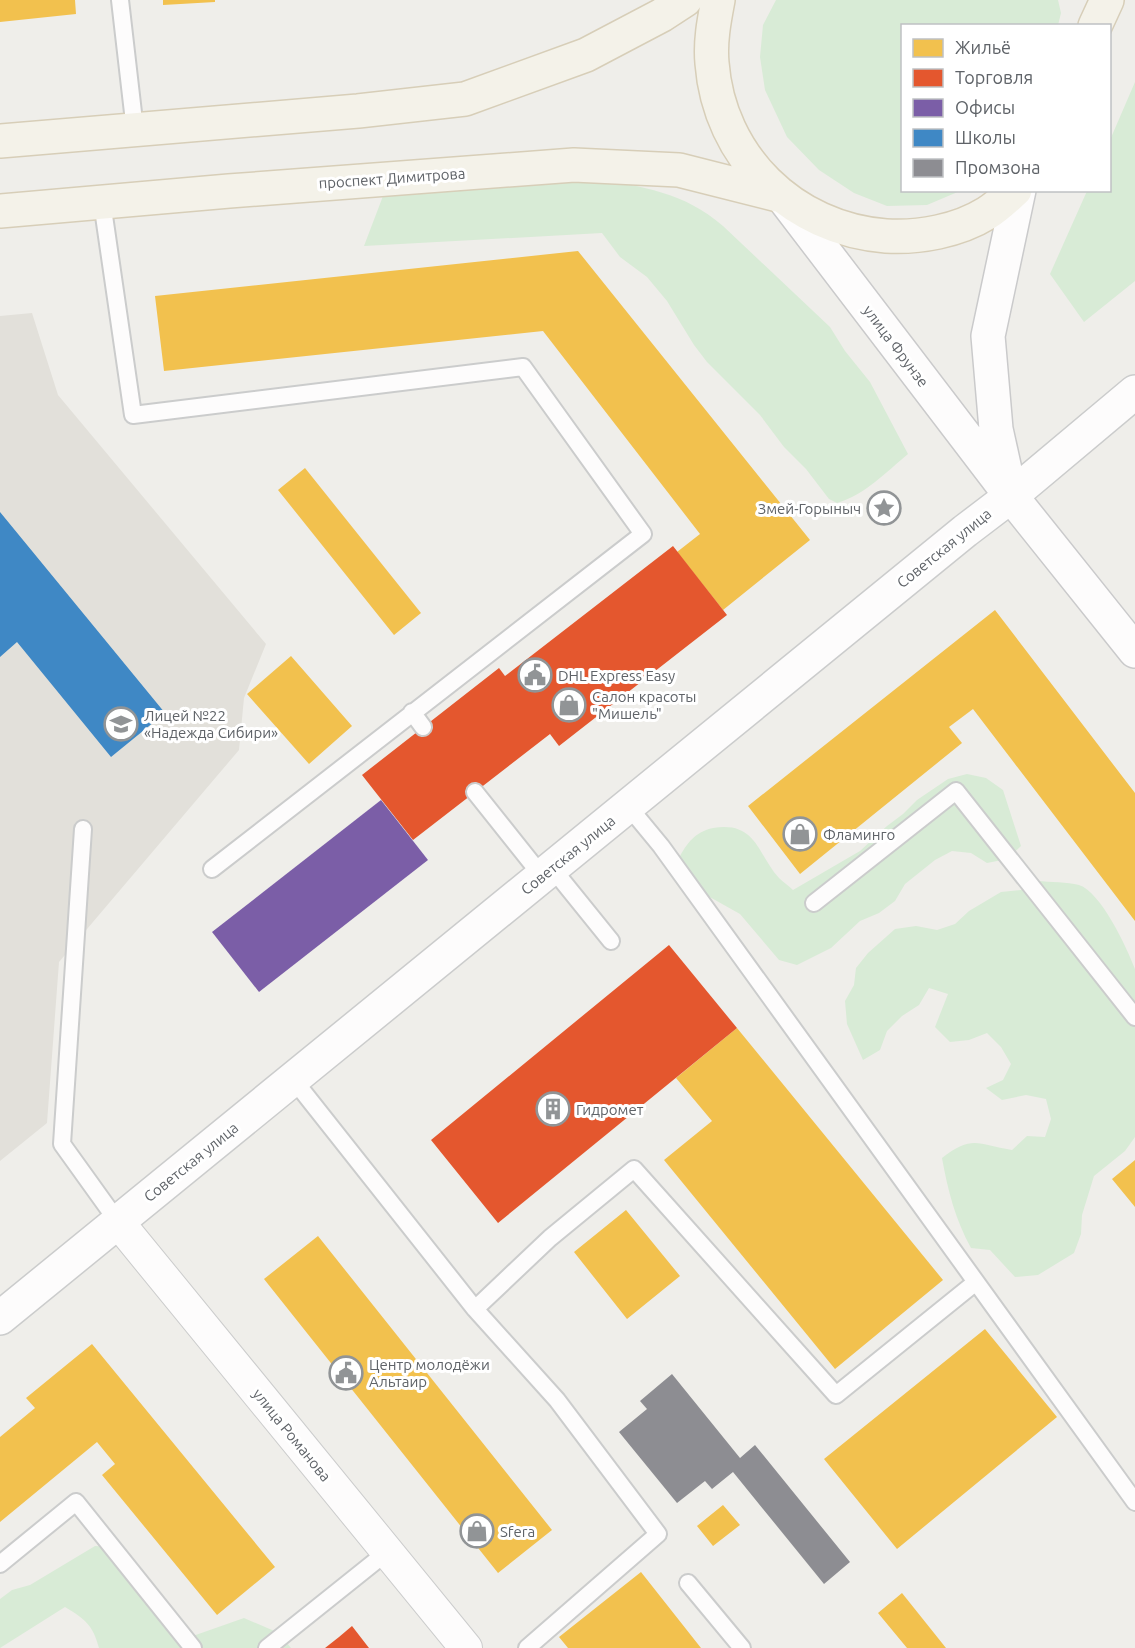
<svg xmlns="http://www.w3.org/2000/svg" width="1135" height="1648" viewBox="0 0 1135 1648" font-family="Ubuntu,sans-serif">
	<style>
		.education { fill: #e2e0da }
		.green { fill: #d8ebd6 }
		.homes { fill: #f2c14e }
		.shops { fill: #e4572e }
		.offices { fill: #7b5ea7 }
		.schools { fill: #3f88c5 }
		.industry { fill: #8d8d92 }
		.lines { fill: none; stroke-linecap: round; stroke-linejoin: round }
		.service-casing { stroke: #cbcccc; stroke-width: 20 }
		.minor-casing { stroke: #cbcccc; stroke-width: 34 }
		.tertiary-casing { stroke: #cbcccc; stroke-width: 36 }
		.secondary-casing { stroke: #cacacb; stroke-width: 36 }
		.primary-casing { stroke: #d7ceb8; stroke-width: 36 }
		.service { stroke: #fdfcfc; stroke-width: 16 }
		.minor { stroke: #fdfcfc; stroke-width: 32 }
		.tertiary { stroke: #fdfcfc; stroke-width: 33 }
		.secondary { stroke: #fdfcfc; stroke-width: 33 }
		.primary { stroke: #f4f2e9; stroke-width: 33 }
		.labels { text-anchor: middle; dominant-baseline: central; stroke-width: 6; stroke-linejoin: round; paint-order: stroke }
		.street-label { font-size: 15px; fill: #5f6368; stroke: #fff }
		.poi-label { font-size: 15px; fill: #5f6368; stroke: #fff; text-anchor: start }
	</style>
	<rect width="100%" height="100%" fill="#efeeea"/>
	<path class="education" d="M32 313 58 395 266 644 244 698 239 750 59 962 47 1123 0 1161V316Z"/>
	<path class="green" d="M776 0H1058L1061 13 1058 25 902 26V190L960 191 927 205 887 206 854 193 819 170 787 137 765 90 760 57 763 25Z
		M1135 82V281L1084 322 1050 274 1087 191 1110 190V140Z
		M593 178C643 187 684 192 723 226L830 327 845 351 870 382 908 454C886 472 865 495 837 503L829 499 806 469 784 447 760 415 707 362 694 345 667 301 647 277 620 257 602 233 364 246 383 196Z
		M967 774 986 778 1003 790 1021 846 1007 859 987 863 971 853 952 851 935 860 905 884 895 901 879 913 860 921 831 948 797 965 779 960 740 914 699 891 679 858C687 843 695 832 713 828 757 821 757 854 779 878 783 882 789 886 793 890L860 851 887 826 903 814 917 800 948 779Z
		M1037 881C1051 882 1067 882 1079 885 1101 892 1127 948 1135 969V1137L1125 1151 1094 1176 1082 1215 1081 1234 1074 1253 1038 1275 1015 1277 990 1250 971 1248C955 1219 948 1191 942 1158 973 1134 978 1145 1012 1150L1027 1136 1045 1137 1051 1119 1046 1099 1026 1095 1002 1100 986 1088 1003 1080 1011 1064 1001 1047 987 1033 969 1040 950 1042 935 1027 948 994 929 988 919 1005 902 1016 887 1031 880 1050 863 1060 847 1024 845 1001 854 985 856 968 868 953 895 929 916 926 937 930 955 924 969 911 1001 892 1021 890Z
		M95 1546 115 1547 132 1557 153 1591 190 1637 244 1618 279 1633 291 1648H99C93 1625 85 1619 65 1607L0 1648V1599L12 1590 30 1585Z"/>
	<path class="homes" d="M0 0H75L76 14 0 22Z
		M163 0H215V2L163 5Z
		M578 251 810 540 723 610 677 552 700 534 543 331 164 371 155 296Z
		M305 468 421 613 394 635 278 490Z
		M995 610 1135 793V921L973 709 949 727 962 743 800 874 748 806Z
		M291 656 352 726 309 764 247 694Z
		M737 1028 943 1280 835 1369 664 1160 712 1121 676 1078Z
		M1135 1160V1207L1112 1179Z
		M626 1210 680 1276 627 1319 574 1252Z
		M318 1236 552 1530 498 1573 264 1279Z
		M985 1329 1057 1417 897 1549 824 1459Z
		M92 1344 275 1567 217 1615 102 1475 115 1464 97 1442 0 1522V1437L35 1408 26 1398Z
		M723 1505 740 1525 713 1546 697 1526Z
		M641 1572 701 1648H568L559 1637Z
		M902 1593 946 1648H907L878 1613Z"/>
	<path class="shops" d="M673 546 727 615 559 746 550 734 413 840 362 775 499 668 505 676Z
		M669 945 737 1028 498 1223 431 1140Z
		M352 1626 369 1648H325L339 1637Z"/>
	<path class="offices" d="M381 800 428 860 259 992 212 932Z"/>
	<path class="schools" d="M0 512 165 713 111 757 17 642 0 657Z"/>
	<path class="industry" d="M672 1374 740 1458 755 1445 850 1562 824 1584 733 1472 712 1489 705 1481 677 1503 619 1432 647 1409 640 1401Z"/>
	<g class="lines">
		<g class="service-casing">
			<path id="service" d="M120 0 135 130
				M102 202 133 415 523 367 643 534 212 869
				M412 712 423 727
				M475 792 542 876
				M628 806 661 846 1135 1502
				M83 829 62 1144 118 1222
				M552 868 611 941
				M814 903 956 791 1135 1017
				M293 1079 475 1309 557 1400 658 1534 527 1648
				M475 1309 550 1238 634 1169 836 1395 976 1282
				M0 1564 76 1502 193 1648
				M688 1583 742 1648
				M267 1648 387 1552"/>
		</g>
		<g class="minor-casing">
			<path id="minor" d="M118 1222 466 1648"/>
		</g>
		<g class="tertiary-casing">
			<path id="tertiary" d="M0 1318 965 531 1011 496 1135 392"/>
		</g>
		<g class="secondary-casing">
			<path id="secondary" d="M782 196 1011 496 1135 651
				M1009 488 996 429 988 336 1019 190"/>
		</g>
		<g class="primary-casing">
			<path id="primary" d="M718 0C714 21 710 42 712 63 719 157 793 229 886 236 919 238 958 231 987 213 997 207 1006 198 1015 190
				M1095 26 1107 0
				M0 141 358 111 465 99 586 55 662 15 685 0
				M0 211 229 191 574 165 679 170 782 196"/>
		</g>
		<use href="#service" class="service"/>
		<use href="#minor" class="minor"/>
		<use href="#tertiary" class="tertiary"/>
		<use href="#secondary" class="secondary"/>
		<use href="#primary" class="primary"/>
	</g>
	<defs>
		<g id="sight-ring" transform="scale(1.725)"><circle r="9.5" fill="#fff" stroke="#919496" stroke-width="1.5"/><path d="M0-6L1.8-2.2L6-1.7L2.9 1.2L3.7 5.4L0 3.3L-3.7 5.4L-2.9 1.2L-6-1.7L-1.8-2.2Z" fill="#919496"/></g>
		<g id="civic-ring" transform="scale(1.725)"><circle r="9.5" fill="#fff" stroke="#919496" stroke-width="1.5"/><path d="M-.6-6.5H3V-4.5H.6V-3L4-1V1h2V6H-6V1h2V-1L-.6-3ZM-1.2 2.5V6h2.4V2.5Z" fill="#919496"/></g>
		<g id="shop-ring" transform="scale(1.725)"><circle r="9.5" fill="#fff" stroke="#919496" stroke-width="1.5"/><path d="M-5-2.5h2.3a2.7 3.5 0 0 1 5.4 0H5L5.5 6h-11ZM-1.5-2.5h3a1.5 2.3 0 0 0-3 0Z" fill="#919496"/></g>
		<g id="school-ring" transform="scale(1.725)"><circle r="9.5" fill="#fff" stroke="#919496" stroke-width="1.5"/><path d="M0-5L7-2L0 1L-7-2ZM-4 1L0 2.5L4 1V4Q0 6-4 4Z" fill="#919496"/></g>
		<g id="building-ring" transform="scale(1.725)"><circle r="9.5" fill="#fff" stroke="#919496" stroke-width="1.5"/><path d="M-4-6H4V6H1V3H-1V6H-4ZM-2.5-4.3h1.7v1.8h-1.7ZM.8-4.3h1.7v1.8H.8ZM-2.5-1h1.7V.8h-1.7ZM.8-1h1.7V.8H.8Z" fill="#919496"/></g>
	</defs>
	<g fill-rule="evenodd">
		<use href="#sight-ring" x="884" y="508"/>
		<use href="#civic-ring" x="535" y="675"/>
		<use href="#shop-ring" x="569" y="705"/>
		<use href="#school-ring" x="121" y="724"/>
		<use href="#shop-ring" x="800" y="834"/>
		<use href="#building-ring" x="553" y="1109"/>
		<use href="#civic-ring" x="346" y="1373"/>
		<use href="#shop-ring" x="477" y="1531"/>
	</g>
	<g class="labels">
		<g class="street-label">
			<text transform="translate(392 178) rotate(-4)">проспект Димитрова</text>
			<text transform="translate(896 346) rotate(53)">улица Фрунзе</text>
			<text transform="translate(944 548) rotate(-39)">Советская улица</text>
			<text transform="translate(568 855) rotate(-39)">Советская улица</text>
			<text transform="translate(191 1162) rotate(-39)">Советская улица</text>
			<text transform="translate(292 1435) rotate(51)">улица Романова</text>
		</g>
		<g class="poi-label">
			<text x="861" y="508" text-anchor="end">Змей-Горыныч</text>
			<text x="558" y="675">DHL Express Easy</text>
			<text x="592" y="696">Салон красоты<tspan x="592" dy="17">"Мишель"</tspan></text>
			<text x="144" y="715">Лицей №22<tspan x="144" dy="17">«Надежда Сибири»</tspan></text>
			<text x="823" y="834">Фламинго</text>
			<text x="576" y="1109">Гидромет</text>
			<text x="369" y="1364">Центр молодёжи<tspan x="369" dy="17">Альтаир</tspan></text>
			<text x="500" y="1531">Sfera</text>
		</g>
	</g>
	<rect x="901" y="24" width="210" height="168" fill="#ffffff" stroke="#bfc1c3" stroke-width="1.5"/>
	<rect x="913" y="39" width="30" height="18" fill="#f2c14e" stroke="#bfc1c3" stroke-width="1.5"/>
	<text x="955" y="54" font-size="18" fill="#5f6368">Жильё</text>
	<rect x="913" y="69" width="30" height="18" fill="#e4572e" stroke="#bfc1c3" stroke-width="1.5"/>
	<text x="955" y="84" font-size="18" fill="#5f6368">Торговля</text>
	<rect x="913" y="99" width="30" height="18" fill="#7b5ea7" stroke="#bfc1c3" stroke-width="1.5"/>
	<text x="955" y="114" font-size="18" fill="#5f6368">Офисы</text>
	<rect x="913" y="129" width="30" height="18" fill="#3f88c5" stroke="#bfc1c3" stroke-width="1.5"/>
	<text x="955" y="144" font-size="18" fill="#5f6368">Школы</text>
	<rect x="913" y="159" width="30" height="18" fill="#8d8d92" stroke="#bfc1c3" stroke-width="1.5"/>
	<text x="955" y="174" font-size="18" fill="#5f6368">Промзона</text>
</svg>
